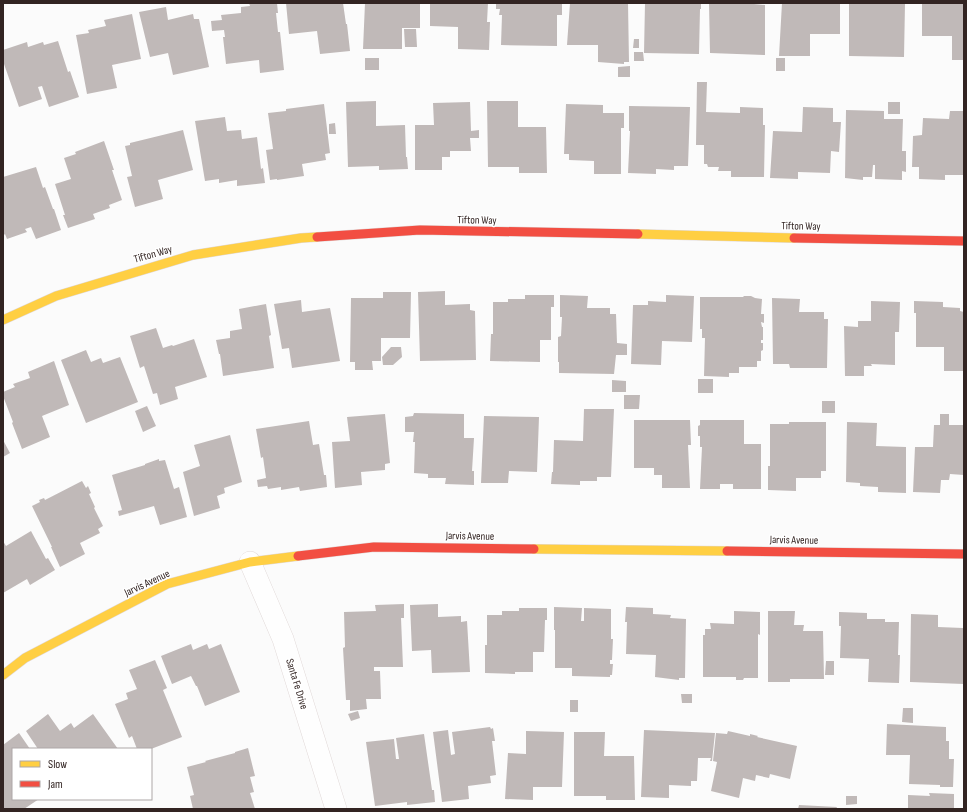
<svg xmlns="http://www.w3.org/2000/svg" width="967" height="812" viewBox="0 0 967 812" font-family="'Sofia Sans Condensed',sans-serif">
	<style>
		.building { fill: #c0b9b8 }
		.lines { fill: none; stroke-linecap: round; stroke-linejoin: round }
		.street-casing { stroke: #e0d8d7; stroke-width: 22 }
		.slow-casing { stroke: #e0d8d7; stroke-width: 10 }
		.jam-casing { stroke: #e0d8d7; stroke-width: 10 }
		.street { stroke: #fefefe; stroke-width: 21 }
		.slow { stroke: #ffcf43; stroke-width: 9 }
		.jam { stroke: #f24e42; stroke-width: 9 }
		.labels { text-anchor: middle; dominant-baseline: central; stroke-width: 3; stroke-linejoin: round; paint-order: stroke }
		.street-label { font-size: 11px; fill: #322422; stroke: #fff }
	</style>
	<rect width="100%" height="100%" fill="#fbfbfb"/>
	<path class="building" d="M249 3H277L278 13H276L278 32H280L284 70 260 73 259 60 226 64 223 37H225L224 30 212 31 211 21 222 20 221 15 241 13V7L250 6Z
		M286 3H343L346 24H347L350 51 320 54 317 31 289 34Z
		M365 3H420V28H402V49H363Z
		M430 3H488L487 22H490L489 50 458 49V27L430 26Z
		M496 3H562V15H557V46L501 45 502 15H499L500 9H496Z
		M570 3H628L629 62H624V64L598 62V45H567Z
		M645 3H701V9H700L699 54 644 53Z
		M709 3H744L765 5V55L710 53Z
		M782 3H840V34H810V56H779Z
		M849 3 905 4 904 57 849 56Z
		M922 3H964V60H952V36H922Z
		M166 7 168 20 193 14 194 19H199L209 67 173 75 168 53 150 57 139 12Z
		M132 14 141 59 112 65 117 88 87 94 76 35 89 33 88 30 106 26 104 20Z
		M404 29H416L417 47H405Z
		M634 39H639V48H633Z
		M58 41 68 72 70 71 79 97 49 107 42 86 38 87 42 99 19 107 4 64 3 65V50L27 42 28 47 43 42 44 45Z
		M634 52H643L644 61H634Z
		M365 58H379V70H365Z
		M776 58H785V71H776Z
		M630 66V77H618V67Z
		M697 82H707L706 112 740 113V107L763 108V125H765L764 177H731V171H718L719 167H708L707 164H704V145H696Z
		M376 101V126L405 125 406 157H407L408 169 379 170V166L348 167 346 102Z
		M487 101H518V127H546L547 173H519V167H488Z
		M470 102 471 131 479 130V138H470L471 151H450V157H442V170H415V125H434L433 103Z
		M888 102H900V114H888Z
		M324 104 330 153 325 154 326 160 302 164 304 176 277 180V179L270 180 266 150 273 149 268 113 286 111V109Z
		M566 104 603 105V113H624V128H621V174H594V161L569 160V154H564Z
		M629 106 690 107 688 166H674V170L656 169V174L628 173 630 131H629Z
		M803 107 833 108V122H841L839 152 831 151 830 173 798 172V179L770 178 773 131 802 132Z
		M846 110 884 111V119H903L902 151H906V172L902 171V180L875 179V165H873L872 177H863V180L845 178Z
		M950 111H964V175H945V180L919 179V167H912L913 136 922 135 923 118 949 119Z
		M225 117 227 131 241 130 242 139 257 137 261 169 263 168 265 183 237 186V180L219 183V179L205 181 195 121Z
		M335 123 336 134H329V124Z
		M183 130 193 170 158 180 163 199 135 207 127 177 132 176 125 146 130 145V143Z
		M104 141 114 170H112L122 200 109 205 110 208 93 214 95 219 68 228 63 215H65L55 184 71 179 64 158 76 154 75 152Z
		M36 167 43 188 45 187 53 209H54L61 230 36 239 31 227 25 229 27 232 7 239 5 234 4 235 3 232V177Z
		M445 291V305L470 304V310L475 311 476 360 420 361 418 292Z
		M383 292H411L410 338H381V361H372L373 370H355V362H350L351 298H383Z
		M525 295H554V307H551V340H540V362L490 361 491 334H493V302H508V299H525Z
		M560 295 588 296 587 308H610V314H616L617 343 627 344V355H616L614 374 559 373V362H558V337L561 336 562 317H560Z
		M666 295 694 296 692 342 662 341 661 365 631 364 633 305H648V301L666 302Z
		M744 296H751L755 298 762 299 761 314H764V323L761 322 762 327H763V340H761V343H763V350L761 351V361H757V367H739V373H729V377L704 376 705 338H702V329H700V297H743Z
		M772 298 800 299 799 312H824V319H828L827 368H790L789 364H773Z
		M301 300 302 312 330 308 340 361 292 368 289 348 282 349 274 304Z
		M871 301 900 302 899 332H895V365L871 364 872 366H864V376H845L844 326 858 327V321H871Z
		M914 301 943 302V307L960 308V311L964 312V371H944V347H916V313H914Z
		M266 304 271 335 269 336 274 368 223 376 220 354H219L216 340 230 338V331L242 329 239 309Z
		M156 328 163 348 172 345 173 346 194 339 207 377 175 387 178 399 160 405 157 393 153 394 144 366 140 368 130 336Z
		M391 347H401L402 357 393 365H383L382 357Z
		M86 350 91 362 101 358 103 363 120 357 138 402 86 423 61 360Z
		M54 361 69 405 42 416 50 437 22 449 12 423 13 422 3 396V392L15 387 13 384 30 378 28 372Z
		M698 379H713V393H698Z
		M612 380 626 381V392H612Z
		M624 395H640L639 409H624Z
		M822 401H835V413H822Z
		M147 406 156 426 143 432 135 411Z
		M584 409H614L611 477H597V481H580V485L551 484 552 472H553L554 440 583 441Z
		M414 413 464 414V438H474L472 471H474V485L445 484 446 478H428V474L414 473 415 442H413L414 432H405V417L413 416Z
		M385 414 390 463 385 464V470L361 472 362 485 335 488 332 442 350 441 347 417Z
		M940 414H949V425H964V475L950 474 949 480H941L940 493 913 492 915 447H933L934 425H940Z
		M484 416 539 417 537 472 509 471 508 483H481Z
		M634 420H690L691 445H688L690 488H662V475H654V468H634Z
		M700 420H744V444H761V489H733V484H720V489H700L702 447H700V436H698V426L700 425Z
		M309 421 313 445 319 444 324 475H326L327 487 300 491 299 487 281 490V487L268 489 267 486 258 487 257 480 266 478 263 457 261 458 256 429Z
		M789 422H826V471H821V478H796V491L768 490V466H770V424H789Z
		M847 422 877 423 876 446 906 447V493L878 492V487L860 486V483L846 482Z
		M230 435 242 482 224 488 225 493 217 496 220 508 194 516 183 472 200 466 194 445Z
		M3 440 10 453 3 457Z
		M159 459V461L165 460 174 489 179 487 187 517 160 525 154 506 119 516 118 511 122 510 112 475 145 465V464Z
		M82 481 86 488 88 486 91 493 89 494 95 507 94 508 103 526 98 529 100 533 80 543 85 554 60 567 51 547H52L32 506 40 502 39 500 44 498 45 500Z
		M31 531 46 559 48 558 55 570 30 585 27 579 3 593V541L6 546Z
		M404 604V618H401L403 667H374V671H380L381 699H366L367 709 350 711V700H346L343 648 345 647 344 612 376 611 375 605Z
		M438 604V617L461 616V622L467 621 470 672 432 673 431 650 412 651 410 605Z
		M554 607 582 608 581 621H584V608L611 609V639H613L612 660H610V664H613L612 675H610V677L572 676V668H555V630H554Z
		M626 607 653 608V614L671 615 670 618 686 619 685 678H679V680L655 677 656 655 626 654 627 622H625Z
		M519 608H547V620H545L544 652H533V672H515V674L485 673V645H487V615H502V611H519Z
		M734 611 760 612V635L758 634V678H744L743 680H736V677H703V635H705V629H711L710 623 734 624Z
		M768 611H795L794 625H804L803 631H823L824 679H790V682H768Z
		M839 612 867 613V619H885V622H899L898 655H900L899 683 868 682 869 659 840 658 841 626H839Z
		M911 614 938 615V627L963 628 964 684 910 682Z
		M191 644 193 650 207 644 209 649 221 644 240 692 205 706 197 686H196L191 676 172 684 161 656Z
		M155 660 167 688 163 690 182 737 151 749H137L132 736 129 738 115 704 128 699 126 693 137 689 129 670Z
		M826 661H834V675H825Z
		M681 694H692V703H682Z
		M570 700H578V712H570Z
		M903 708H913V723L902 722Z
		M358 711 360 718 351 721 348 714Z
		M48 714 60 731 71 723 74 728 93 714 118 749H38L26 731Z
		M887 724 946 727V741H949V759H954L953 787H940V785L909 784 910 755H886Z
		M490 727 491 729 493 728 495 741H492L496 775 490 776 491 783 468 786 469 799 442 802 433 732 448 730 451 755 455 754 452 732Z
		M644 730 715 733 712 761H710L711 758H698L697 781H691V786L669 785V798L641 797Z
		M526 731 564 732 562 787H533V800L505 799 508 753 526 754Z
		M728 731 750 736V734L758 736 757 737 797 746 790 779 770 774 769 778 756 775 755 781 743 778 739 798 711 791 717 762 713 761 716 733 727 734Z
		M574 732H605L604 756H634L635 800H606V796H574Z
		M19 733 30 749H13V799H39L24 809H3V745Z
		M424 734 432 790H434L435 802 407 805V802L375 806 366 742 394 739 396 759H399L396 738Z
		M248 748 255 776 250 777 254 792 250 793 255 809H193L190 796 194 795 187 767 206 762 205 761 235 753V752Z
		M929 793 954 794V809H908V795L930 796Z
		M846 796H857V804L846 805Z
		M799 805 837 807 836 809H798Z"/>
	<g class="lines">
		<g class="street-casing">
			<path id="street" d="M250 562 283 639 336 809"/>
		</g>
		<g class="slow-casing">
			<path id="slow" d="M638 234 794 238
				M3 320 56 296 193 255 301 238 317 237
				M534 549 727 551
				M3 675 25 658 167 584 250 562 298 556"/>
		</g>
		<g class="jam-casing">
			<path id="jam" d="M317 237 420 230 638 234
				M794 238 964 241
				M727 551 964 554
				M298 556 374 547 534 549"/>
		</g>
		<use href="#street" class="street"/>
		<use href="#slow" class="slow"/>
		<use href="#jam" class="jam"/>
	</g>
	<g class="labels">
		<g class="street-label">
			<text transform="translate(477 220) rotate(1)">Tifton Way</text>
			<text transform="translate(801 226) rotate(1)">Tifton Way</text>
			<text transform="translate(153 254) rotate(-16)">Tifton Way</text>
			<text transform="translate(470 536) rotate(1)">Jarvis Avenue</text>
			<text transform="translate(794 540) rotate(1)">Jarvis Avenue</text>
			<text transform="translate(147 583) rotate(-25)">Jarvis Avenue</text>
			<text transform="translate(297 684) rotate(73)">Santa Fe Drive</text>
		</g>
	</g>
	<rect width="967" height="812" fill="none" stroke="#322422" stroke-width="8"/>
	<rect x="12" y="748" width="140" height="52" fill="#ffffff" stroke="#ada7a7"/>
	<rect x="20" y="761" width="20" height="6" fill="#ffcf43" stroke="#ada7a7"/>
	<text x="48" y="768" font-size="12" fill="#322422">Slow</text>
	<rect x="20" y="781" width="20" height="6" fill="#f24e42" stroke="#ada7a7"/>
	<text x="48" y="788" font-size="12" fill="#322422">Jam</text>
</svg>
